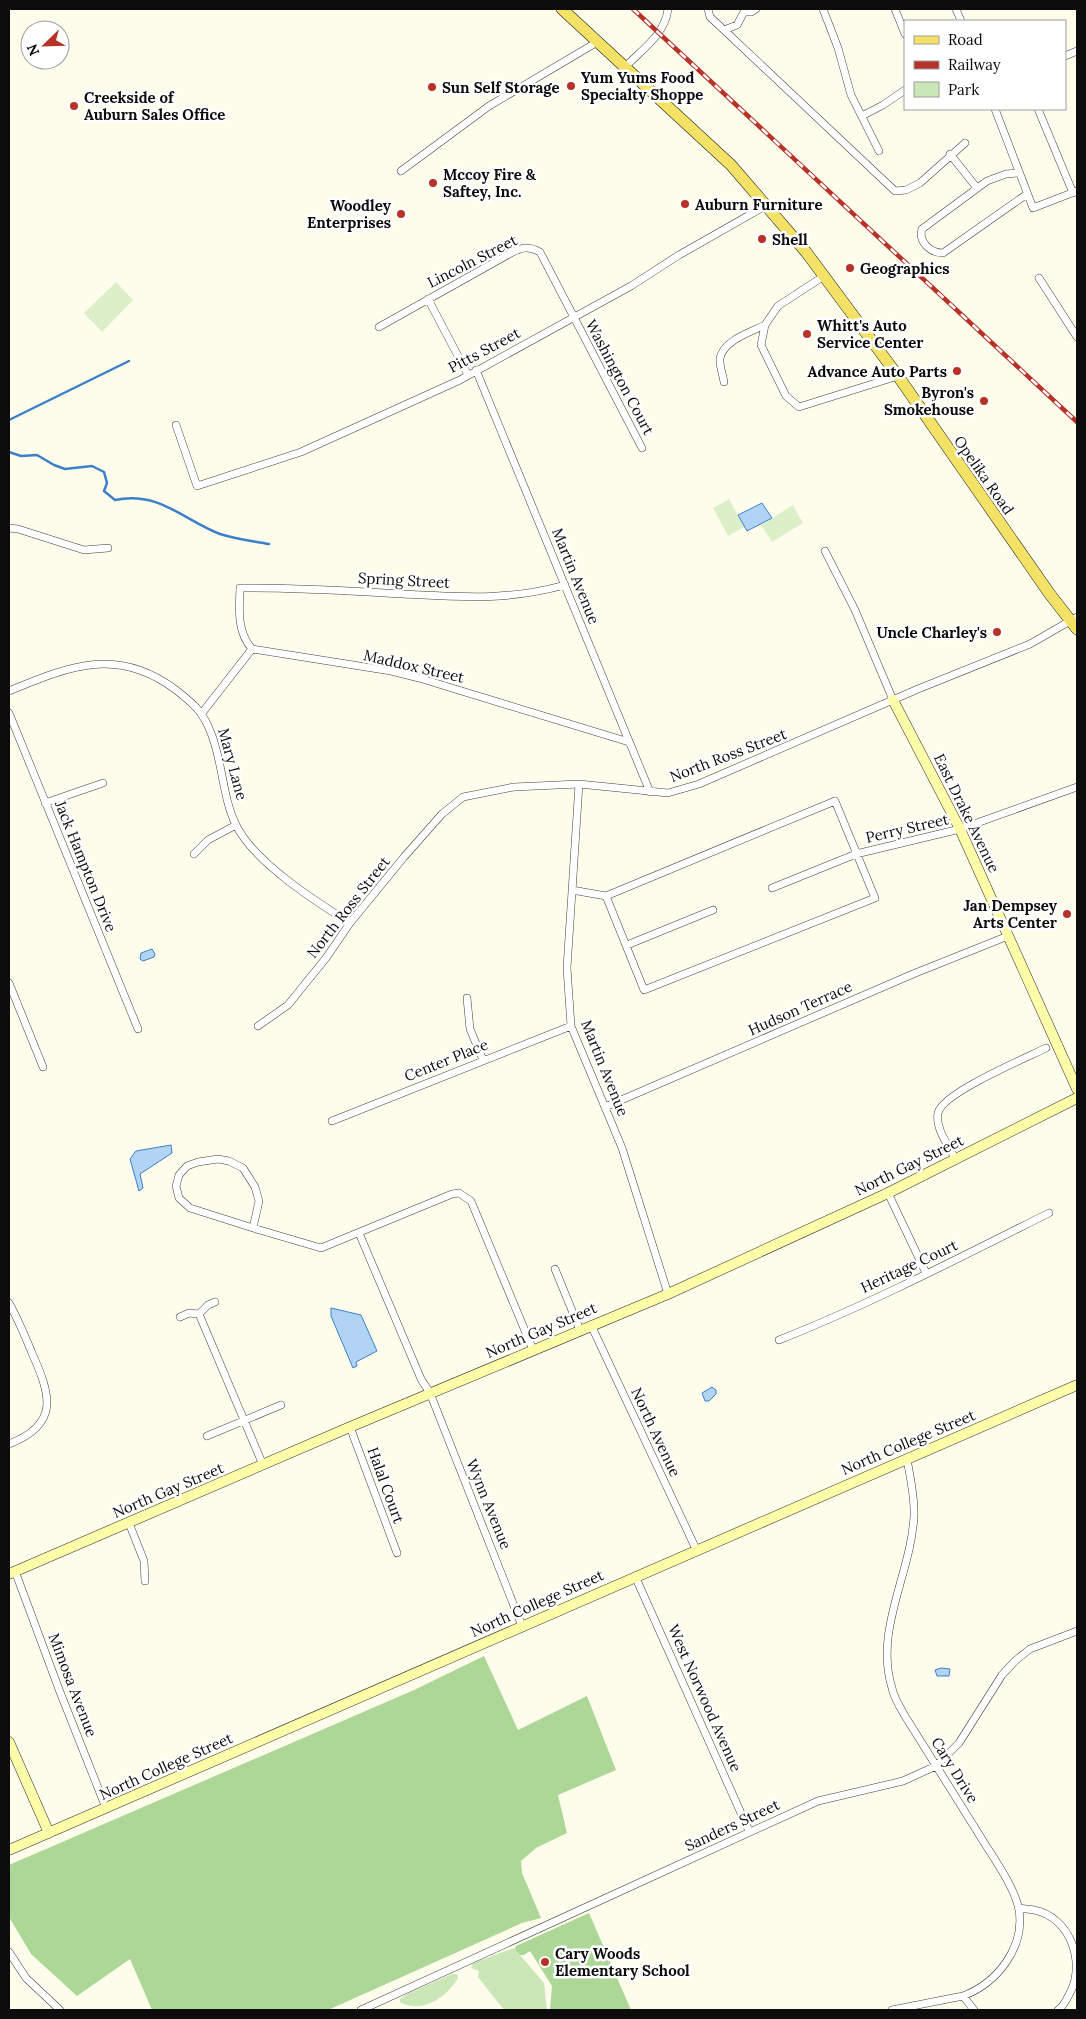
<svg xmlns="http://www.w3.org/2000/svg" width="1086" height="2019" viewBox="0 0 1086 2019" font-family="Lora,serif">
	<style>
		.green { fill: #cbe7b7 }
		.forest { fill: #add797 }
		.pitch { fill: #ddefc9 }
		.water { fill: #b2d4f4; stroke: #3c80c9 }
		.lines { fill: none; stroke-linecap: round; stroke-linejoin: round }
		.stream { stroke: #3c80c9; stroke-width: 2.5 }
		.street-casing { stroke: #3f3f3f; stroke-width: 8 }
		.secondary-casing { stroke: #2e2e2e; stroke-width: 11 }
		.primary-casing { stroke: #1d1d1d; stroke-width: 12 }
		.street { stroke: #fff; stroke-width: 7 }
		.secondary { stroke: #fcfca9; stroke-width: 10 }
		.primary { stroke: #f4e266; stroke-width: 11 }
		.rail-casing { stroke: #b73229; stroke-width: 4.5 }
		.rail { stroke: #fff; stroke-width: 2.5; stroke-dasharray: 8; stroke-linecap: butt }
		.poi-dot { fill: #b73229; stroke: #fff; stroke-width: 2 }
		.labels { text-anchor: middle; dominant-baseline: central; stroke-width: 5; stroke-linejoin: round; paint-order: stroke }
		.poi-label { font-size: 15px; font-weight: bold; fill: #0c0c0c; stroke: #fff; text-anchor: start }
		.street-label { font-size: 15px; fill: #0c0c0c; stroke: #fff }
	</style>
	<rect width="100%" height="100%" fill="#fefdec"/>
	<path class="green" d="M514 1948 544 1983 547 2010H504L478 1977 479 1971 471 1968 473 1963Z
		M452 1974H457L458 1978C448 1996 422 2015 400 2002V1999L407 1994Z"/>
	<path class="forest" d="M484 1656 518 1730 587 1696 616 1770 558 1795 567 1833 536 1848 521 1861 522 1873 541 1918 522 1923 328 2010H152L130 1959 77 1996 31 1954 9 1917V1865L414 1690Z
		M589 1913 631 2010H550L552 1986 530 1951 524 1955H520L515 1949 516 1946Z"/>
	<path class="pitch" d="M116 282 133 300 102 332 84 313Z
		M729 499 744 527 728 536 713 508Z
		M793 505 803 523 772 542 761 525Z"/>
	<path class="water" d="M762 503 772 518 747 531 738 515Z
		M152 949 155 954 154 957 143 961 140 959 141 953Z
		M171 1145 172 1153 140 1174 143 1188 139 1191 130 1159 136 1151Z
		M331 1308 361 1315 377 1351 356 1362 357 1366 353 1368 331 1316Z
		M712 1387 716 1390V1394L709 1401H705L702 1393Z
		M941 1668 950 1669 949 1676H937L935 1670Z"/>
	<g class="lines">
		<path class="stream" d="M9 420 129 361
			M9 452 21 456 37 455 54 465 65 469 92 466 104 472 107 483 104 491 115 500C159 491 182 519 220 534 235 539 253 541 269 544"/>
		<g class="street-casing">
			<path id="street" d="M708 9 710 17 724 30
				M756 9 751 12H744L737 25 724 30 895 191 906 190 920 183 965 143
				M823 9 838 48 851 95 879 151
				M895 9 905 34
				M956 9 961 21
				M1065 56 1077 51
				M626 66C643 49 665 34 668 9
				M995 109 1033 208 1077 191
				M1038 109 1073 193
				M862 116 883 105 905 90
				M950 154 977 188
				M401 171 489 106 599 41
				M1019 173 1006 174 987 181 922 229C918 242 931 253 943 253L1027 194
				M824 276 778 306 765 325 761 345 786 396 799 407 898 376
				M1039 278 1077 337
				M428 299 468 375
				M379 327 511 253C522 247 529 246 540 252L642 448
				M476 370 650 792
				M724 382C723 375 719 365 720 358 724 340 751 332 765 325
				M176 425 197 486 301 452 460 380 631 286 679 255 767 205
				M9 528 18 529 84 550 108 548
				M825 551 855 610 893 700
				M565 585C507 601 462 597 403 594 349 591 294 587 240 588 239 610 237 632 252 649L391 671 419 678 629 742
				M9 691C70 666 117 646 176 690 194 704 203 712 211 733 223 763 222 796 236 825 254 862 315 901 350 923
				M9 713 138 1029
				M202 713 252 649
				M579 784 567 968 571 1026 622 1148 668 1294
				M835 801 875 898 644 990 606 896Z
				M45 803 103 783
				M194 854 208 840 236 825
				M772 888 856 854 960 829 1077 787
				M572 890 606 896
				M627 945 713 910
				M9 983 43 1067
				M467 998 470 1029 483 1060
				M258 1026 288 1005 326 958 350 923 404 857 442 814 463 797 514 787 579 784 668 793 699 784 918 689 1030 644 1077 617
				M605 1107 913 974 1008 936
				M332 1121 571 1026
				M956 1160C949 1146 935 1129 938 1113 942 1093 1026 1058 1046 1048
				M888 1193 926 1273
				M253 1228 259 1201 255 1187 243 1168 229 1161 218 1159 198 1162 187 1166 179 1175 176 1186 179 1198 190 1208 253 1228 321 1248 452 1194 459 1193 471 1201 533 1350
				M359 1233 421 1379 430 1393 522 1626
				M555 1269 580 1330
				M9 1303C18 1319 25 1336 32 1353 50 1394 61 1424 9 1444
				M199 1314 263 1465
				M180 1317 189 1313 199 1314 208 1305 215 1302
				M591 1325 696 1549
				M779 1340C870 1304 961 1257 1049 1213
				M350 1427 397 1553
				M207 1436 281 1405
				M129 1523 144 1561 145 1581
				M15 1571 60 1692 106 1808
				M635 1576 749 1831
				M1019 1908C1024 1909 1029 1909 1034 1910 1070 1917 1085 1961 1071 1991 1067 1998 1065 2005 1058 2010
				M9 1952 26 1978 60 2010
				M963 1996 974 2010
				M361 2010 818 1801 903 1781 936 1766 959 1743 1002 1675 1015 1661 1030 1649 1077 1631
				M892 2010 963 1996C997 1983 1025 1948 1019 1910 1015 1887 992 1856 980 1836 955 1796 930 1756 905 1716 900 1707 894 1698 892 1688 874 1630 911 1574 914 1516 915 1497 910 1477 907 1459"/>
		</g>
		<g class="secondary-casing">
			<path id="secondary" d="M893 700 960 829 1077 1089
				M9 1574 350 1427 668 1294 888 1193 1077 1098
				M9 1742 49 1833
				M9 1850 1077 1385"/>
		</g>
		<g class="primary-casing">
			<path id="primary" d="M562 9 731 165 806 252 898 376 1049 593 1077 629"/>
		</g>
		<use href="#street" class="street"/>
		<use href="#secondary" class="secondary"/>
		<use href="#primary" class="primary"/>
		<g class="rail-casing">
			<path id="rail" d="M633 9 1077 422"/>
		</g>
		<use href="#rail" class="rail"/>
	</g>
	<g class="poi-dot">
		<circle cx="571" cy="86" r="5"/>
		<circle cx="432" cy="87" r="5"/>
		<circle cx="74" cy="106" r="5"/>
		<circle cx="433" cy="183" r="5"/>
		<circle cx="685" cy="204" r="5"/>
		<circle cx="401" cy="214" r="5"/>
		<circle cx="762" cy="239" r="5"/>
		<circle cx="850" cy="268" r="5"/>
		<circle cx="807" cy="334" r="5"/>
		<circle cx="957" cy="371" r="5"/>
		<circle cx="984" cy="401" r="5"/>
		<circle cx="997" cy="632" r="5"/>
		<circle cx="1067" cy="914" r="5"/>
		<circle cx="545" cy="1962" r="5"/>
	</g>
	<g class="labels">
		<g class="poi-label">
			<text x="581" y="77">Yum Yums Food<tspan x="581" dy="17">Specialty Shoppe</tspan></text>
			<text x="442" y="87">Sun Self Storage</text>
			<text x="84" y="97">Creekside of<tspan x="84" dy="17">Auburn Sales Office</tspan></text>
			<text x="443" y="174">Mccoy Fire &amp;<tspan x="443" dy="17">Saftey, Inc.</tspan></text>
			<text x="695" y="204">Auburn Furniture</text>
			<text x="391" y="205" text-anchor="end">Woodley<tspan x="391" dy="17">Enterprises</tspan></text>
			<text x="772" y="239">Shell</text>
			<text x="860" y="268">Geographics</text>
			<text x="817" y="325">Whitt's Auto<tspan x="817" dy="17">Service Center</tspan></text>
			<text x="947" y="371" text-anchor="end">Advance Auto Parts</text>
			<text x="974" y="392" text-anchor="end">Byron's<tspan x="974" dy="17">Smokehouse</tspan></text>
			<text x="987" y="632" text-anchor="end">Uncle Charley's</text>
			<text x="1057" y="905" text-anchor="end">Jan Dempsey<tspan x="1057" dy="17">Arts Center</tspan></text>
			<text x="555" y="1953">Cary Woods<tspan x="555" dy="17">Elementary School</tspan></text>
		</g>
		<g class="street-label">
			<text transform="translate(472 261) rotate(-27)">Lincoln Street</text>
			<text transform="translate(484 350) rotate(-28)">Pitts Street</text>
			<text transform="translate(620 377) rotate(62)">Washington Court</text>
			<text transform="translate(984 475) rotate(55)">Opelika Road</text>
			<text transform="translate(576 576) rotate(68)">Martin Avenue</text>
			<text transform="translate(404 580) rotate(3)">Spring Street</text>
			<text transform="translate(414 666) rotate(13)">Maddox Street</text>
			<text transform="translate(728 755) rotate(-21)">North Ross Street</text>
			<text transform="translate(233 764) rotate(75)">Mary Lane</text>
			<text transform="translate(967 813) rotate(64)">East Drake Avenue</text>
			<text transform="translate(907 828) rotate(-13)">Perry Street</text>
			<text transform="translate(86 866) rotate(68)">Jack Hampton Drive</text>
			<text transform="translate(348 907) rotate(-52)">North Ross Street</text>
			<text transform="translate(800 1008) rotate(-24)">Hudson Terrace</text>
			<text transform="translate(446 1060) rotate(-22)">Center Place</text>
			<text transform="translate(605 1068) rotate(68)">Martin Avenue</text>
			<text transform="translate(909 1165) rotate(-26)">North Gay Street</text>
			<text transform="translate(909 1266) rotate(-25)">Heritage Court</text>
			<text transform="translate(541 1330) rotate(-23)">North Gay Street</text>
			<text transform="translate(656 1432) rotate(65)">North Avenue</text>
			<text transform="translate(908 1442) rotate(-23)">North College Street</text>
			<text transform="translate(386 1485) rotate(70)">Halal Court</text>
			<text transform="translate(168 1490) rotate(-23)">North Gay Street</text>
			<text transform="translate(489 1504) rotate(68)">Wynn Avenue</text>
			<text transform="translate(537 1603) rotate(-24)">North College Street</text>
			<text transform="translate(73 1685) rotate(69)">Mimosa Avenue</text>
			<text transform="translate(705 1698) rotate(66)">West Norwood Avenue</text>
			<text transform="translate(166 1766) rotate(-24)">North College Street</text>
			<text transform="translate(955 1770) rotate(58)">Cary Drive</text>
			<text transform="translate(732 1825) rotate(-25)">Sanders Street</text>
		</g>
	</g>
	<rect width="1086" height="2019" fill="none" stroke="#0c0c0c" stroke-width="20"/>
	<rect x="904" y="20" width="162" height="90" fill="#ffffff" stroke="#9e9e9e"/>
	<rect x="914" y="36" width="25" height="8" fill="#f4e266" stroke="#9e9e9e"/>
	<text x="948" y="45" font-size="15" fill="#0c0c0c">Road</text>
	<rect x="914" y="61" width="25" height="8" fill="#b73229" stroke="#9e9e9e"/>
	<text x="948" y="70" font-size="15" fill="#0c0c0c">Railway</text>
	<rect x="914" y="82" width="25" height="15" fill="#cbe7b7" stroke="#9e9e9e"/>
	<text x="948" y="95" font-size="15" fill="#0c0c0c">Park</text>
	<g transform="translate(45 45) rotate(247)"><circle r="24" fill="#ffffff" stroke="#9e9e9e"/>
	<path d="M0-4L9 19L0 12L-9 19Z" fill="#b73229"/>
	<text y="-8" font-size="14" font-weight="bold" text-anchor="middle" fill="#0c0c0c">N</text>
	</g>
</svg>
